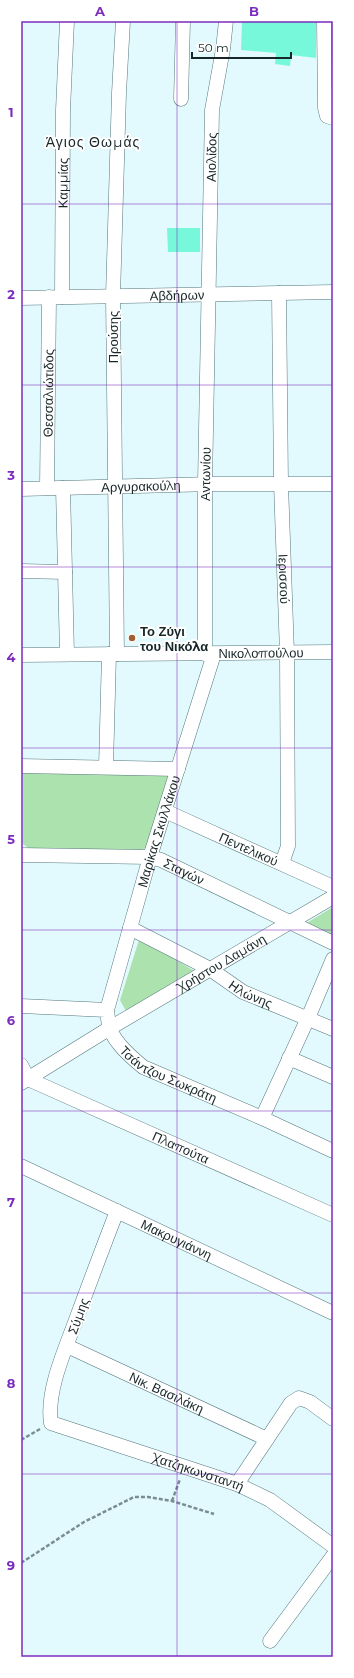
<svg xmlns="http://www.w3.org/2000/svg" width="354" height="1678" viewBox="0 0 354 1678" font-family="Montserrat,sans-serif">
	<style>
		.green { fill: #ace2ae }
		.building { fill: #78f8db }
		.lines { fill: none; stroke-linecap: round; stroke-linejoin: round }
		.street-casing { stroke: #54787d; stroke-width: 15 }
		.path { stroke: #7a8d90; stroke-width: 2.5; stroke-dasharray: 4 2; stroke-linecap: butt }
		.street { stroke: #fff; stroke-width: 14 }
		.grid { fill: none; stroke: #7b2cbf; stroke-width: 1; stroke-opacity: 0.55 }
		.poi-dot { fill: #a35e30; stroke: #fff; stroke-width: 1.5 }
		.labels { text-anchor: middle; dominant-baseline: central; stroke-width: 4; stroke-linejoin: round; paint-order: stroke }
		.street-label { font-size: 13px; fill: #172628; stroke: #fff }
		.poi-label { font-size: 13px; font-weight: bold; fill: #172628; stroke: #fff; text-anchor: start }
		.neighbourhood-label { font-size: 14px; letter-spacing: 1px; fill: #172628; stroke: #fff }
		.neatline { fill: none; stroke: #7b2cbf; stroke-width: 1.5 }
		.grid-label { font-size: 13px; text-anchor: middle; font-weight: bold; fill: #7b2cbf }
	</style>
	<rect width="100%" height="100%" fill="#e2f9fd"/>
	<path class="green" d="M23 771 164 773 168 776 146 847 142 850 28 848 23 844Z
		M333 907V939L305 924Z
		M139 940H143L196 972 127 1013 120 1000Z"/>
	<path class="building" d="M242 21H316V58L291 55 290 66 275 64 276 53 241 50Z
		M167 228H200V252H168Z"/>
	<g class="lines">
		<g class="street-casing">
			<g id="street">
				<path d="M324 21 325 108 327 116 333 118"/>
				<path d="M181 99 183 21"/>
				<path id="s1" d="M279 293 281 484 287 653 288 846 282 863"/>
				<path id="s2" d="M62 297 63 110 67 21"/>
				<path id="s3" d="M21 298 333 292"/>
				<path id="s4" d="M47 488 49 297"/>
				<path d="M63 488 67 654"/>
				<path id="s5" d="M21 489 213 484H333"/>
				<path d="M21 571 65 572"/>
				<path d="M117 654 113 296 119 93 123 21"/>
				<path id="s6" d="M205 654V484L212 110 223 49 226 21"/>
				<path id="s7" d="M21 655 333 652"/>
				<path d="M21 766 178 769"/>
				<path d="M106 767 109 654"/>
				<path id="s8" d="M165 811 333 887"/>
				<path id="s9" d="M21 855 150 857 161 860 333 943"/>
				<path id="s10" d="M130 928 210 969 243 992 333 1029"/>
				<path id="s11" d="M21 1006 107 1010C108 1016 108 1023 110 1029 116 1044 130 1056 143 1067L262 1118 333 1151"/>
				<path id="s12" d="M107 1010 150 857 214 654"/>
				<path d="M289 1058 333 1077"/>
				<path id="s13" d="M21 1065 28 1079 333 1215"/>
				<path id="s14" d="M21 1083 110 1028 333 897"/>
				<path d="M262 1118 308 1018 333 959"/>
				<path id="s15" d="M21 1166 333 1313"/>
				<path id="s16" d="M117 1211C103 1247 90 1282 77 1317 66 1348 46 1390 51 1423L237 1484 270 1500 333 1546"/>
				<path id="s17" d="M67 1346 267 1439"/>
				<path d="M237 1484 291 1403 299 1398 310 1402 333 1419"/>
				<path d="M270 1641 333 1556"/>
			</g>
		</g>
		<path class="path" d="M21 1440 40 1429
			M172 1501 180 1479
			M21 1563 84 1522 134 1497H148L172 1501 214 1514"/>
		<use href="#street" class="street"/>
	</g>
	<path class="grid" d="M177 21V1657M21 204H333M21 385H333M21 567H333M21 748H333M21 930H333M21 1111H333M21 1293H333M21 1474H333"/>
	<circle class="poi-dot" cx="132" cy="638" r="4"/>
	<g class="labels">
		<g class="street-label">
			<text stroke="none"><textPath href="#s6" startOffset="497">Αιολίδος</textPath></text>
			<text stroke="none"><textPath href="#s2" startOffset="114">Καμμίας</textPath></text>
			<text stroke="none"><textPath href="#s3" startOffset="156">Αβδήρων</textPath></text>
			<text transform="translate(113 337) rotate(-90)">Προύσης</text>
			<text stroke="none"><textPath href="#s4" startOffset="95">Θεσσαλιώτιδος</textPath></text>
			<text stroke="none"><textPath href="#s6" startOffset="180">Αντωνίου</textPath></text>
			<text stroke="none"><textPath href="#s5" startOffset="120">Αργυρακούλη</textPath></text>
			<text stroke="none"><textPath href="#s1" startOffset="286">Ιερισσού</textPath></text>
			<text stroke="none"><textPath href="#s7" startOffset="240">Νικολοπούλου</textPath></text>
			<text stroke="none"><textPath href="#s12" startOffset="186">Μαρίκας Σκυλλάκου</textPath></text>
			<text stroke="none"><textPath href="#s8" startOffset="92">Πεντελικού</textPath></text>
			<text stroke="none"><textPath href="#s9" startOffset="166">Σταγών</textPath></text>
			<text stroke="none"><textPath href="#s14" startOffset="234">Χρήστου Δαμάνη</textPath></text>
			<text stroke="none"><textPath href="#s10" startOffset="138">Ηλώνης</textPath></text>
			<text stroke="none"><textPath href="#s11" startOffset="182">Τσάντζου Σωκράτη</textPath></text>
			<text stroke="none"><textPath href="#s13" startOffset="183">Πλαπούτα</textPath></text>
			<text stroke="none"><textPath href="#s15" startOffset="172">Μακρυγιάννη</textPath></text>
			<text transform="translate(78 1316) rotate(-70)">Σύμης</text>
			<text stroke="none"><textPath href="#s17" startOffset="110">Νικ. Βασιλάκη</textPath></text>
			<text stroke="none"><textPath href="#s16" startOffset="379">Χατζηκωνσταντή</textPath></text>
		</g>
		<g class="poi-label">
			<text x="140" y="631">Το Ζύγι<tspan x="140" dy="15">του Νικόλα</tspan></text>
		</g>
		<g class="neighbourhood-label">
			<text x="93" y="142">Άγιος Θωμάς</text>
		</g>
	</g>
	<rect width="354" height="1678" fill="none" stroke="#ffffff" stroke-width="44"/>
	<path d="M192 52v6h99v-6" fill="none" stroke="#172628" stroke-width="2"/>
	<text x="198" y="52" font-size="12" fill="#172628" stroke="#ffffff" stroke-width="3" paint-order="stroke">50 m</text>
	<rect x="22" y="22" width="310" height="1634" class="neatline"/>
	<g class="grid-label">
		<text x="100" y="16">A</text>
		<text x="254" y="16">B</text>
		<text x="11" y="117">1</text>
		<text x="11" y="299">2</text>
		<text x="11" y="480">3</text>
		<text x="11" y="662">4</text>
		<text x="11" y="844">5</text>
		<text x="11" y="1025">6</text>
		<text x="11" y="1207">7</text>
		<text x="11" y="1388">8</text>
		<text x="11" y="1570">9</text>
	</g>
</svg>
